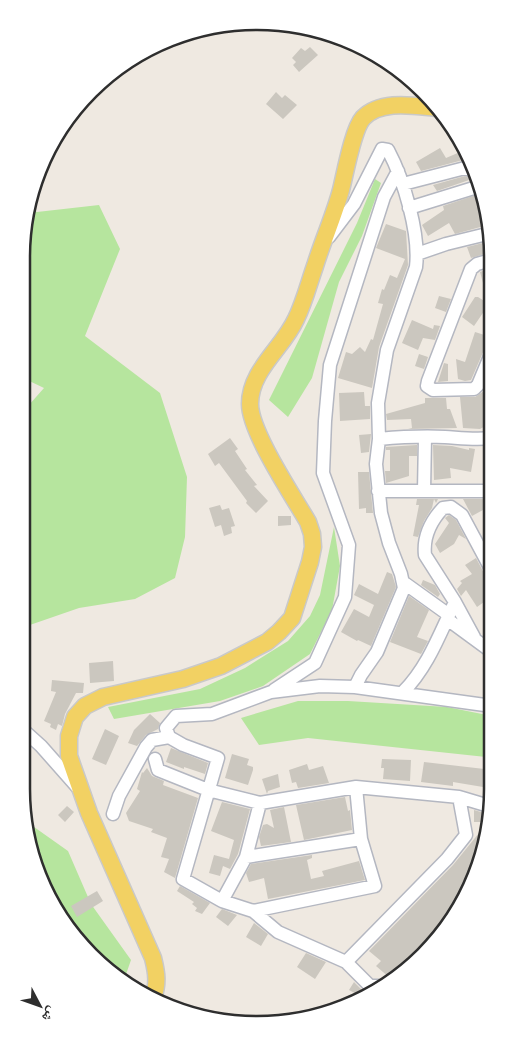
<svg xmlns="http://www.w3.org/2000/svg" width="514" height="1046" viewBox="0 0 514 1046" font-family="Barlow,'Noto Naskh Arabic',sans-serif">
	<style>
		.green { fill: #b6e59e }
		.building { fill: #cbc7bf }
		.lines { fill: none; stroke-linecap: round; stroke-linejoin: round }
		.minor-casing { stroke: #b4b7c1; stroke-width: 15 }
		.major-casing { stroke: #c9c9c9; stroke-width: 19 }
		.minor { stroke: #fff; stroke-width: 12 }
		.major { stroke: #f2d163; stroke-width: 16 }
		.rim { fill: none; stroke: #2e2e2e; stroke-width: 2.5 }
	</style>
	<rect width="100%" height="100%" fill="#efe9e1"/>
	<path class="green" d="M375 179 381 183 362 236 339 282 312 378 288 417 269 400 357 223Z
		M99 205 120 249 85 336 160 393 187 477 185 537 175 578 135 599 79 608 27 626 21 631V414L44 388 21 377V257L31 209 37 212Z
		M334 527 340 566 332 610 310 654 263 686 220 701 114 719 108 707 200 689 245 668 288 641 310 616 320 595Z
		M298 701H348L447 707 492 716 493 760 486 757 308 738 259 745 241 718Z
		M27 822 68 851 91 904 131 960 124 980 70 933 34 865Z"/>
	<path class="building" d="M310 47 318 55 299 72 293 65 296 62 292 58 301 48 305 51Z
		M276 92 282 98 285 95 297 105 283 119 266 104Z
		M440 148 446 158 460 152 461 155 466 152 472 162 463 160 421 171 416 162Z
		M465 176 472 179 437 191 433 185Z
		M482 193 490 223 484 226 455 234 449 223 428 236 422 225 444 210 443 206Z
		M386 224 406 231 408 265 379 347 372 388 338 378 346 352 352 354 360 347 365 352 371 339 373 340 383 304 378 303 382 289 384 290 390 275 397 278 405 259 376 248Z
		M491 241V252L471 258 467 247Z
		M491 268V279L483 283 480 272Z
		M439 296 451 299 446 312 435 308Z
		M475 297H478L489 304 474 326 462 317Z
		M412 320 433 329 434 325 440 326 435 340 423 338 418 350 402 343Z
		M475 332 491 337V346L487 347 484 350 471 380 465 381 458 379 456 359 465 362Z
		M419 354 428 357 424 369 415 366Z
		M444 363 448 364V381L438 382Z
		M491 374V423L480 429 463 428 460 397H475L484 391 491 390 486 388Z
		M364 392 365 406H370V419L340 421 339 393Z
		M425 398H446L447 409H450L457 428 408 429 412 428 411 419 387 420 386 414 425 403Z
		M371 434 369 452 361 453 359 435Z
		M230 438 238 449 235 451 247 469 245 470 257 485 254 486 268 501 256 513 246 503 247 501 219 463 215 466 208 454Z
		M417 445V456H409V476L386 483 385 471H390V450H386V447Z
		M433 445 452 446 469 450V448L475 449 471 472 450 468 451 478 434 480Z
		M358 472H369L373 513H366V508L359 509Z
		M417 499H438L436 503 434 499 432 508 424 521 418 537 413 536 419 505H416Z
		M463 499H490L492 505 472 516Z
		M220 505 222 510 229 508 235 526 231 527 232 533 224 536 221 525 215 527 209 508Z
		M449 515 456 520 466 539 459 535 454 544 440 553 435 544 449 523 445 518Z
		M278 516H291V525L278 526Z
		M476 558 485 575 492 579V581L484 586 491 597 477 607 466 590 461 596 457 589 462 583 460 581 472 574 465 565Z
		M387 572 392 574 396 587 371 646 358 640 357 641 341 632 354 609 369 617 374 605 354 595 359 584 378 594Z
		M423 580 435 585 440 594 438 597 421 585Z
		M409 596 429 610 417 637 428 641 421 654 390 642Z
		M113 661 114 681 90 683 89 663Z
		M52 680 84 683 83 693H76L65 714 62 726 58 724 56 730 50 727 51 724 44 721 56 692 51 691Z
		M150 714 160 723 158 729 146 735 137 746 128 743 134 730Z
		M105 729 119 736 106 765 92 759Z
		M171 748 208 763 205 774 184 767V769L166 762Z
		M232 754 249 759 247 765 253 767V770L248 785 225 778Z
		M382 759 411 760 410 781 383 779 384 768H381Z
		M424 762 493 770 491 798 483 796V787L453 782V786L421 782Z
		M307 764 309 770 323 766 329 783 298 788 296 782 292 783 289 770Z
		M147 768 152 776 164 781 163 785 198 798 175 878 164 872 169 859 161 857 167 838 151 832 153 829 129 821 126 813 140 791 137 789 142 772 143 773Z
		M278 774 280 787 268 791 267 794 262 779Z
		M345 797 348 811 350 810 352 830 304 840 296 805Z
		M222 802 250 809 238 854 230 869 223 866 220 876 209 873 214 855 229 859 234 840 211 831Z
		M67 806 74 812 65 822 58 815Z
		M284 807 291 842 261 846 259 837 263 825 267 824 274 828 270 810Z
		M474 810 488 814 486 822H474Z
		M479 833 483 837 475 879 444 928 414 960 390 978 376 966 381 961 369 951 453 865Z
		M312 855V858L307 860 311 879 324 876 322 871 359 861 365 880 268 899 264 878 249 882 246 873 251 864Z
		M180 886 210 903 202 914 195 911 197 908 192 904 194 902 177 891Z
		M97 891 103 901 77 917 71 906Z
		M222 909 237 915 228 926 216 917Z
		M254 923 268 934 261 946 246 937Z
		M306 953 326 962 315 979 297 967Z
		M354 982 364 992 370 994 364 998 349 990Z"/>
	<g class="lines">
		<g class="minor-casing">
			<path id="minor" d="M403 184 465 168 476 172
				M409 208 477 187 479 183
				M329 237 354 204 382 149 388 150C404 180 420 234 416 267L387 350 378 403 379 439C401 437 423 436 445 437 461 438 476 440 491 438
				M417 254 446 244 491 233
				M491 260 477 264 471 269 428 381 427 386 433 390 474 389 478 385 491 354
				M378 491H492
				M424 491 425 437
				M403 582 449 615
				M447 619 492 652
				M474 637 455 602 425 555C423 537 430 522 443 508L451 507 462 515 492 571
				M355 687 361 675 377 652 404 588 401 574 389 543 381 513 376 464 379 439
				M274 690 315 663 345 597 349 545 323 473 325 421 330 365 384 197 398 171
				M403 692C428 667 440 633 455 602
				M21 728 41 746 79 789
				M155 759 158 770 208 790 260 803 356 787 459 797 466 835 447 859 346 962
				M356 787 361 839 375 886 253 911 222 901 183 879 218 758 183 745 169 737 166 728 176 716 212 714 271 692 320 686 355 687 492 706
				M459 797 489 806
				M113 814 119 796 146 747 152 740 169 737
				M246 857 361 839
				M222 901 246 857 260 803
				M253 911 278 932 346 962 370 986H380"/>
		</g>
		<g class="major-casing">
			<path id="major" d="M153 999C158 983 157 974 153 958L89 813 76 776 69 756V736L75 717 85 706 103 697 183 679 221 666 267 642 279 632 292 618 310 562 313 547 312 534 308 522C293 496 250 432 250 404 250 370 283 348 296 319 304 303 309 283 315 266 323 240 334 216 341 190 345 174 353 129 363 118 381 99 415 106 439 108"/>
		</g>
		<use href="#minor" class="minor"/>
		<use href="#major" class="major"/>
	</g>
	<path d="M0 0H514V1046H0ZM257 30H257A227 227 0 0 1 484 257V789A227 227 0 0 1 257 1016H257A227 227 0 0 1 30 789V257A227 227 0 0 1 257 30Z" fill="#fff" fill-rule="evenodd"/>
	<path class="rim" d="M257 30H257A227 227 0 0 1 484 257V789A227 227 0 0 1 257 1016H257A227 227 0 0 1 30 789V257A227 227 0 0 1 257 30Z"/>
	<g transform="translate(40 1006) rotate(131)" stroke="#ffffff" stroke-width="4" paint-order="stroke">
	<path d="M0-4L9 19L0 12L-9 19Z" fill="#2e2e2e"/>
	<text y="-8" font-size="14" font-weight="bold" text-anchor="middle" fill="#2e2e2e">ش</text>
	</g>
</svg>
